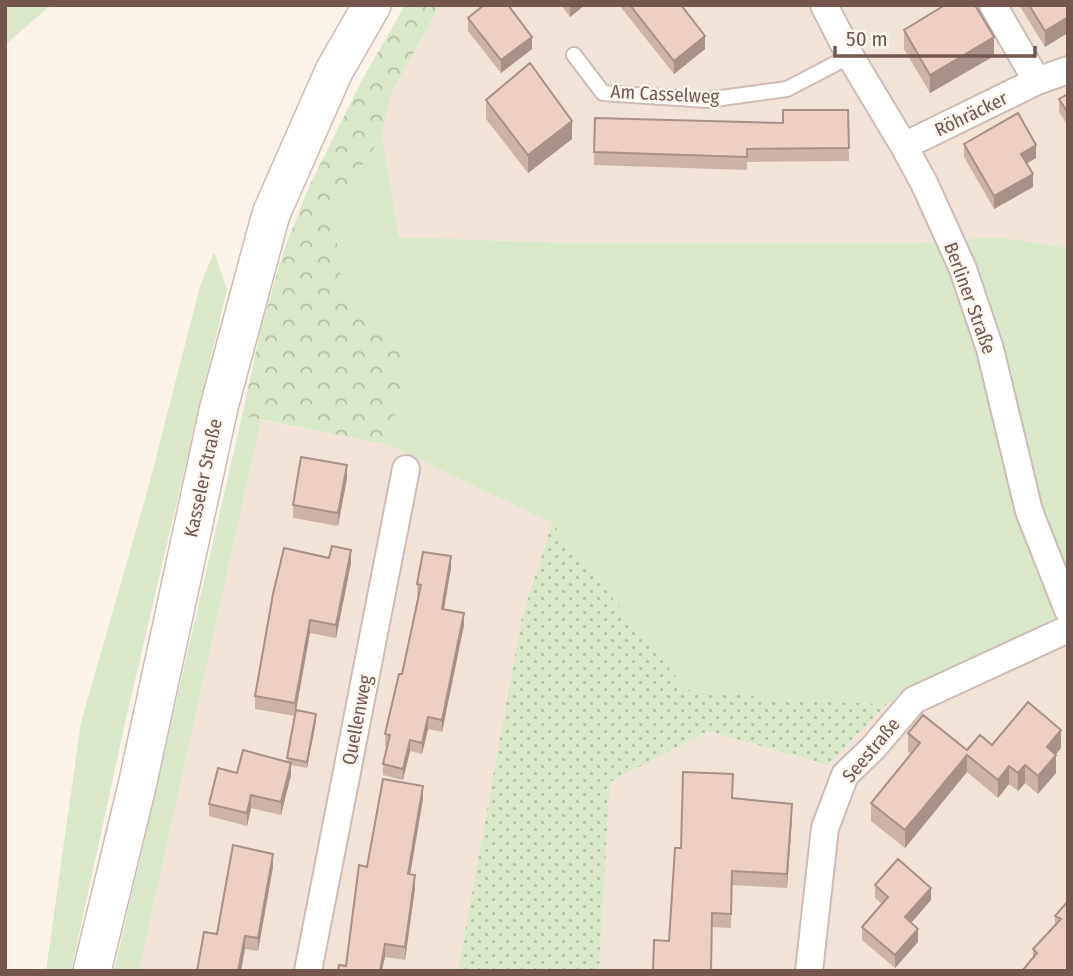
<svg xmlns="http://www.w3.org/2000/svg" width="1073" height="976" viewBox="0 0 1073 976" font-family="'Fira Sans Condensed',sans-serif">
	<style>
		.residential { fill: #f2e3d8 }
		.green { fill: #d9e8c8 }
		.forest { fill: url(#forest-crowns) }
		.park { fill: url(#park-dots) }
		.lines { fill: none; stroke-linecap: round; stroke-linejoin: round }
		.service-casing { stroke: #cebbb3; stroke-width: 18 }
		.minor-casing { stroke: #cebbb3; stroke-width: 30 }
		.secondary-casing { stroke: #d1bab1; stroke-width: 40 }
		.service { stroke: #fff; stroke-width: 14 }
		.minor { stroke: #fff; stroke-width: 26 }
		.secondary { stroke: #fff; stroke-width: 37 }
		.wall { fill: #cdb2a8 }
		.shaded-wall { fill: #a79188 }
		.building { fill: #eecfc3; stroke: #a79188; stroke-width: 2 }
		.labels { text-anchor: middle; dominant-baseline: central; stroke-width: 5; stroke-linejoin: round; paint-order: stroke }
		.street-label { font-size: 19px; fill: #73574f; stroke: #fef6ef }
	</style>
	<defs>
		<pattern id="forest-crowns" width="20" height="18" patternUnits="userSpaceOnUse" patternTransform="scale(1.75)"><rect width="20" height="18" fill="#d9e8c8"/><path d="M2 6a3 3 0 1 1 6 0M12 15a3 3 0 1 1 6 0" fill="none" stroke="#b4bfa5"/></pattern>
		<pattern id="park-dots" width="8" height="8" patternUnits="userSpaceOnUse" patternTransform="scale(1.75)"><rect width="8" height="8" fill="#d9e8c8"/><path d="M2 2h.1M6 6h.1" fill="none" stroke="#b4bfa5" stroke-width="1.8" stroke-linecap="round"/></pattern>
	</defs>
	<rect width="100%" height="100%" fill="#fbf2e9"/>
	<path class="residential" d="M440 5H1068V248L999 237 916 243H569L399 237 382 136 390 96Z
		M261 420 389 445 552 523 521 621 458 971H139Z
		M1068 616V971H599L610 782 708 731 828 765 887 704 1036 629Z"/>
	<path class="green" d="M5 5H51L5 45Z
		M382 136 399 237 569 243H916L999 237 1068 248V616L1036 629 887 704 805 701 687 690 552 523 389 445 407 360 342 288 333 209Z
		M214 252 227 289 125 723 71 971H46L81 722 148 489 200 286Z
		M242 416 261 420 139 971H114Z"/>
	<path class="forest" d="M405 5H440L390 96 382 136 333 209 342 288 407 360 389 445 242 416 261 328 284 250 308 189 361 82Z"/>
	<path class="park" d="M552 523 687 690 805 701 887 704 828 765 708 731 610 782 599 971H458L521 621Z"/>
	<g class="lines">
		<g class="service-casing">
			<path id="service" d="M574 55 603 93 707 100 787 89 850 56"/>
		</g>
		<g class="minor-casing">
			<path id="minor" d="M824 5 850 56 904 146 925 185 963 269 990 349 1029 511 1068 610
				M993 5 1037 81
				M904 146 1037 81 1068 70
				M308 971 406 469
				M809 971 825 828 845 775 873 748 914 700 1068 629"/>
		</g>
		<g class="secondary-casing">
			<path id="secondary" d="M92 971 137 786 219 407 271 214 334 71 372 5"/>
		</g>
		<use href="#service" class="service"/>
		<use href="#minor" class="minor"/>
		<use href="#secondary" class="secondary"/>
	</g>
	<path class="wall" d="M561 5H585L570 17Z
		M619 5H681L705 49 674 74Z
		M1019 5H1068L1045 47Z
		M468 18 532 49 501 73 468 31Z
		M904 30 994 56 930 93 904 49Z
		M1068 94V126L1059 112V99Z
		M486 100 572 139 528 173 486 119Z
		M848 110 849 161 747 162V170L594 165 595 118 783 123Z
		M964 144 1036 158 1027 163 1033 187 994 209 964 157Z
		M347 478 338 526 293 518V505Z
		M351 563 336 638 310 633 296 710 316 721 307 768 291 765V775L281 815 251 808 247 826 209 816V804L237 773 287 762 295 716 255 709V696Z
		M451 568 444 609 464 625 442 732 428 729 422 754 410 751 403 780 383 775V764L387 746H385V734L402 674 418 596H417V584Z
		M908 733 967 750 992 745 1061 748 1056 754V773L1038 794 1025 783 1018 791 1009 784 998 798 967 772 905 848 871 821V803L911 754 908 751Z
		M732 798 792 819 787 888 732 885 731 928 712 927 669 941 681 848Z
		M423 799 410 874 415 888 405 960 385 957 346 966 367 867Z
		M273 867 258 951 245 949 217 934Z
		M875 885 931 900 911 923 918 942 895 968 862 940V927L882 904 875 898Z
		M1068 901V971L1033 958V949L1055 925V916Z"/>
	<path class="shaded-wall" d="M570 5H585L570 17Z
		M1068 17V33L1045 47V31Z
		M705 36V49L674 74V61Z
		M532 37V49L501 73V60Z
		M994 37V56L930 93V75Z
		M572 121V139L528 173V155Z
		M1036 145V158L1021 167V154Z
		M1033 174V187L994 209V196Z
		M347 465V478L338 526V513Z
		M351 550V563L336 638V625Z
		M451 556V568L442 620V609Z
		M464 613V625L442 732V720Z
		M310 620V633L295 716V703Z
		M316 714V721L307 768V762Z
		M428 717V729L422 754V743Z
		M1061 730V748L1047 765V747Z
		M410 740V751L403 780V769Z
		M967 755V772L905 848V830Z
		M1056 755V773L1038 794V776Z
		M291 763V775L281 815V802Z
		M1025 765V783L1018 791V773Z
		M1009 766V784L998 798V780Z
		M423 786V799L408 887V874Z
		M251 795V808L247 826V813Z
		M792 804V819L787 888V874Z
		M273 854V867L258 951V938Z
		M415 875V888L405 960V947Z
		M931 888V900L905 930V917Z
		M918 929V942L895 968V955Z
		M245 936V949L241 971H238Z
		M385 944V957L382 971H380Z"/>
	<path class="building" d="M484 5H508L532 37 501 60 468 18Z
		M630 5H681L705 36 674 61Z
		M945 5H975L994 37 930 75 904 30Z
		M1029 5H1068V17L1045 31Z
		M530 63 572 121 528 155 486 100Z
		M1068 94V113L1059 99Z
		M783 110H848L849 148 747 149V157L594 152 595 118 783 123Z
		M1018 113 1036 145 1021 154 1033 174 994 196 964 144Z
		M301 457 347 465 338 513 293 505Z
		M332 546 351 550 336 625 310 620 295 703 255 696 273 594 284 548 329 558Z
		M423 552 451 556 442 609 464 613 442 720 428 717 422 743 410 740 403 769 383 764 390 735 385 734 399 674H402L421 585 417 584Z
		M1028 702 1061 730 1047 747 1056 755 1038 776 1025 765 1018 773 1009 766 998 780 967 755 905 830 871 803 920 743 908 733 923 715 967 750 980 735 992 745Z
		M296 710 316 714 307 762 287 758Z
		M243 750 291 763 281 802 251 795 247 813 209 804 218 768 237 773Z
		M683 772 733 774 732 798 792 804 787 874 732 871 731 914 712 913 711 971H653L654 940 669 941 675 848H681Z
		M383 779 423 786 408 874 415 875 405 947 385 944 380 971H338L339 965 346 966 359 865 367 867Z
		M233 845 273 854 258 938 245 936 238 971H197L204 932 217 934Z
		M898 859 931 888 905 917 918 929 895 955 862 927 888 897 875 885Z
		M1068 901V971H1022L1037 953 1033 949 1061 919 1055 916Z"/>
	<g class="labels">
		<g class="street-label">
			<text transform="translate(665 94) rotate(3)">Am Casselweg</text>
			<text transform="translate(971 114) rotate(-26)">Röhräcker</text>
			<text transform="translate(970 298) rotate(70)">Berliner Straße</text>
			<text transform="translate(203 478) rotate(-78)">Kasseler Straße</text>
			<text transform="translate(357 720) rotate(-79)">Quellenweg</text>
			<text transform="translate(871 750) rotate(-50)">Seestraße</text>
		</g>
	</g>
	<rect width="1073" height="976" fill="none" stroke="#73574f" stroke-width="14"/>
	<path d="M835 46v10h200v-10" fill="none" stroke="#73574f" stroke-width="3.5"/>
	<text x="846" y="46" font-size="21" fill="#73574f" stroke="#fef6ef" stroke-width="5" paint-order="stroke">50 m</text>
</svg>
